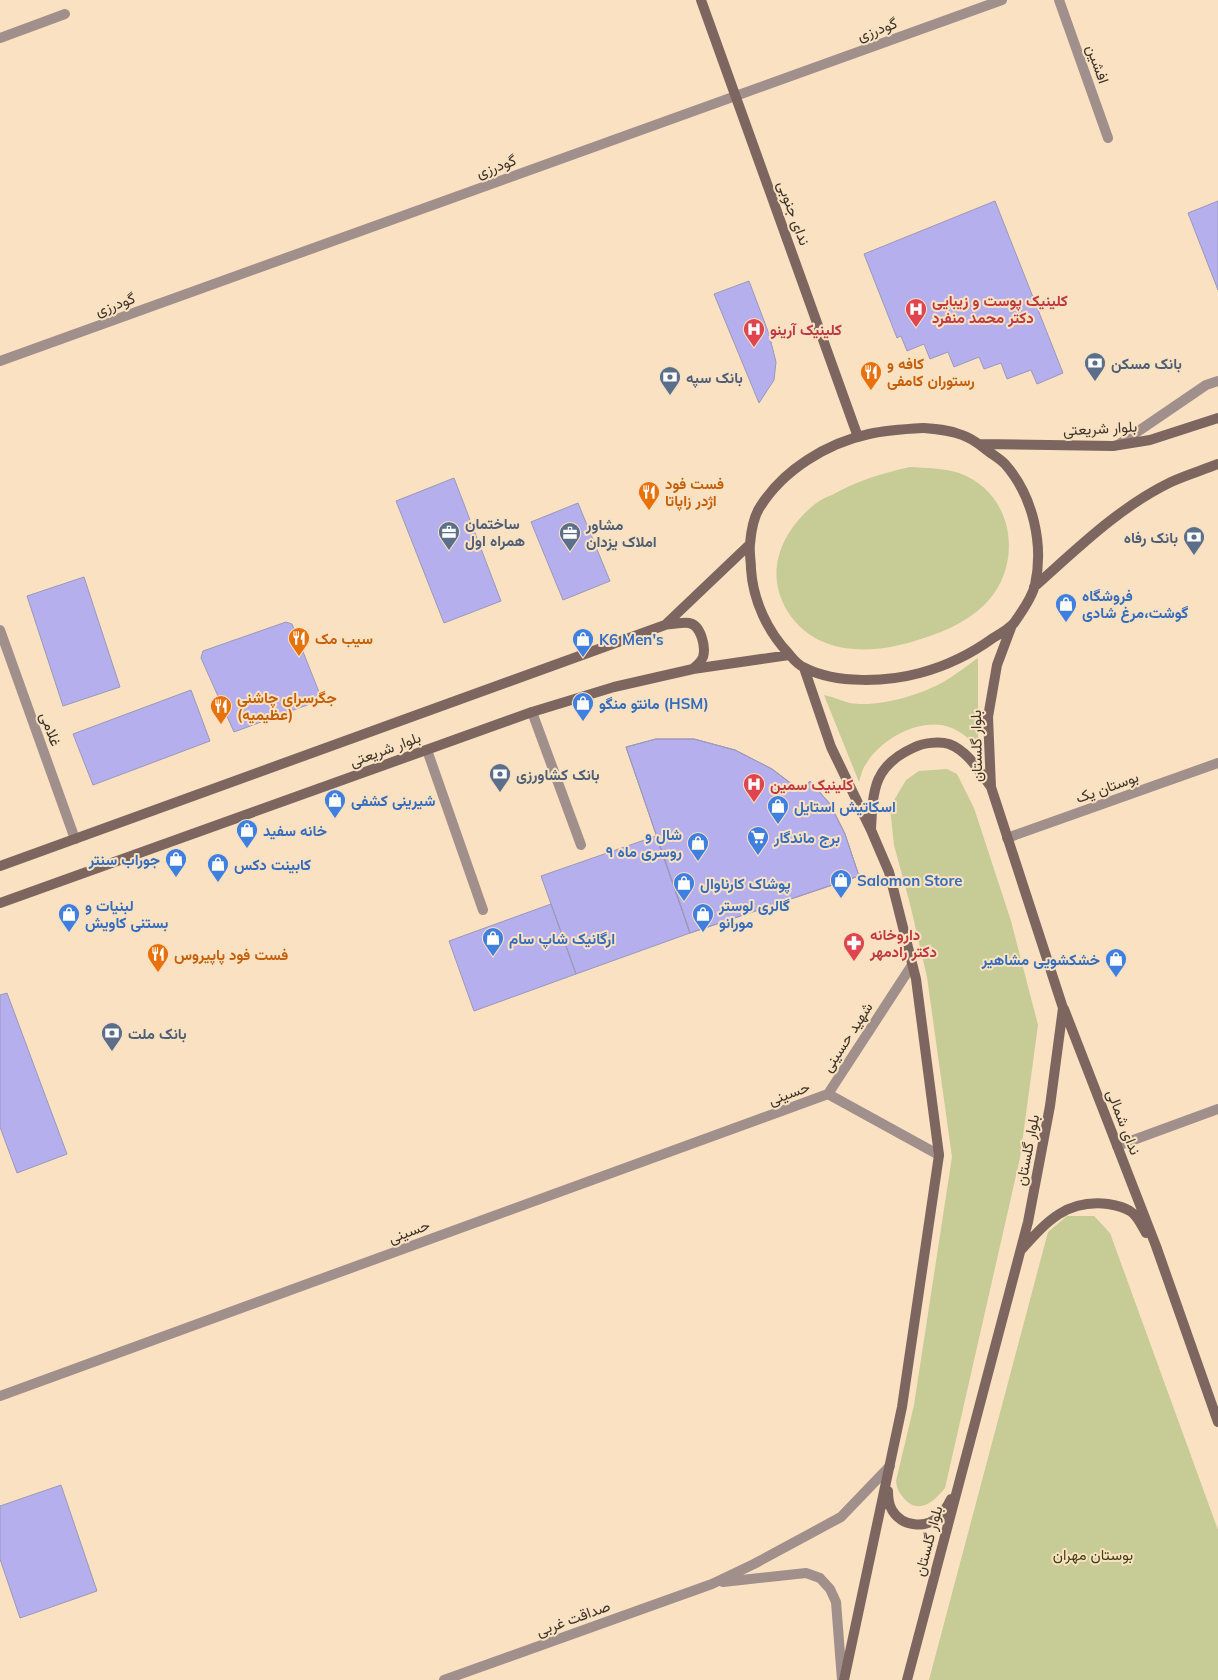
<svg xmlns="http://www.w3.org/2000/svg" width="1218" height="1680" viewBox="0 0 1218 1680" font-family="Mulish,Vazirmatn,sans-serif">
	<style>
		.green { fill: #c7cb95 }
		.building { fill: #b5afee; stroke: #9b98b9 }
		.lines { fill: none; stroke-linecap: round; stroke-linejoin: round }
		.lane { stroke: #a08f8b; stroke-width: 10 }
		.street { stroke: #a08f8b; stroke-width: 10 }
		.secondary { stroke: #7e6660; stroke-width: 10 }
		.labels { text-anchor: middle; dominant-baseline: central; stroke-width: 4; stroke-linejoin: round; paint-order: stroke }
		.street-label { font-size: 15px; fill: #3c3327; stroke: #f9e1c2 }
		.health-label { font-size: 15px; font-weight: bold; fill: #be3a42; stroke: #f9e1c2; text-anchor: start }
		.food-label { font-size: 15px; font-weight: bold; fill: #c56008; stroke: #f9e1c2; text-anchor: start }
		.service-label { font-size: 15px; font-weight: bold; fill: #4e5e75; stroke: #f9e1c2; text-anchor: start }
		.shop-label { font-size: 15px; font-weight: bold; fill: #366cbe; stroke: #f9e1c2; text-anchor: start }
		.park-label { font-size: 15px; fill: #40410d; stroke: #f9e1c2 }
	</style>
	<rect width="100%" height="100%" fill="#f9e1c2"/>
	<path class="green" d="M910 467C926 468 943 468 959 473 1013 492 1024 561 988 601 967 624 936 635 908 643 882 650 852 653 826 643 791 630 767 590 780 552 786 533 800 516 815 504 820 500 826 497 832 495 859 480 880 474 910 467Z
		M978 658V748C968 737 957 728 942 725 914 721 880 740 866 764 862 769 861 776 859 782L824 695C833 697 842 701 850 703 878 708 926 694 950 678 959 672 968 665 978 658Z
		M947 769 957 774 974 808 1011 921 1038 1025 1020 1158 945 1488C933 1503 917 1516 902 1496 898 1491 897 1488 896 1481L914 1405 952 1157 927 977 910 904 894 845 890 807 906 780 919 771Z
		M1067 1216H1094L1110 1233 1218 1530V1680H929L1048 1232Z"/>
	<path class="building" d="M995 201 1063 373 1037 384 1031 370 1007 379 1001 363 984 369 979 357 954 367 948 352 930 359 924 344 907 351 901 336 897 338 864 254Z
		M1218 201V290L1188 213Z
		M749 281 769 334 776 362 774 380 759 403 714 294Z
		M454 478 501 601 444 623 396 501Z
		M578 503 610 581 563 600 531 522Z
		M84 577 120 687 63 706 27 596Z
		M286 622 292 624 321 697 318 701 234 732 201 658 203 651Z
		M191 690 210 741 93 785 73 734Z
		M656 739H694L735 750 772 769 801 791 810 781 830 804 845 834 859 876 690 933 626 747Z
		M656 739H694L735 750 772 769 801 791 810 781 830 804 845 834 859 876 690 933 626 747Z
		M656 836 690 933 576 974 541 876Z
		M551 904 576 974 474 1011 449 941Z
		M7 993 67 1154 17 1173 0 1127V995Z
		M61 1485 97 1591 20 1618 0 1559V1506Z"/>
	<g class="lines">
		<path class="lane" d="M1059 0 1108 138
			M532 712 581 845
			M427 750 483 910"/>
		<path class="street" d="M0 38 65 14
			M0 361 1002 0
			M1118 445 1206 385 1218 381
			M0 630 75 839
			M1007 838 1218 763
			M828 1094 912 965
			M828 1094 939 1155
			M1117 1146 1218 1109
			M0 1396 828 1094
			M723 1582 806 1573 820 1578 830 1589 836 1602 842 1680
			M444 1680 712 1584 754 1564 841 1517 890 1466"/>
		<path class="secondary" d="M701 0 858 437
			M924 428C937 429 950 430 962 435 972 438 980 445 988 451 993 455 1000 459 1005 464 1033 496 1044 544 1035 585 1032 598 1021 613 1014 623 1009 629 1000 634 993 638 971 654 946 666 920 673 887 682 836 684 805 668 800 666 793 659 789 654 768 632 753 601 751 569 751 561 749 552 750 544 751 532 754 516 760 507 783 470 827 443 869 434 887 430 906 429 924 428Z
			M979 444 1113 446 1150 440 1218 418
			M1034 587C1077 549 1119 507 1171 482 1186 475 1203 470 1218 464
			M665 625C672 624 682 622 689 623 701 625 706 647 703 657 701 662 696 666 693 669
			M804 668 831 747 871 830 889 872 916 979 939 1155 902 1407 844 1680
			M871 829C873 788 874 765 915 747 923 743 939 741 949 744 968 751 980 772 991 787
			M0 866 665 625 749 545
			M0 903 532 712 614 687 693 669 789 655
			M1064 1009 1156 1246 1218 1422
			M1022 1249C1047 1221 1067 1199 1108 1204 1114 1205 1124 1207 1130 1211 1137 1215 1142 1226 1146 1233
			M888 1491C888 1497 889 1505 892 1510 902 1527 926 1529 940 1516 945 1511 948 1505 951 1499
			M907 1680 1028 1222 1050 1106 1063 1008 991 787 988 717 997 665 1012 625"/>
	</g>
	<defs>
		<g id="hospital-pin" transform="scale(1.125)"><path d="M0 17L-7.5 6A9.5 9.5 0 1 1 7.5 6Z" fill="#e0444e" stroke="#f9e1c2"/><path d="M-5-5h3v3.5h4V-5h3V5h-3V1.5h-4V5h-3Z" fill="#fff"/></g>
		<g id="bank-pin" transform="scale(1.125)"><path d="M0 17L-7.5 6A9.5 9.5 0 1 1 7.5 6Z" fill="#5c6f8a" stroke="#f9e1c2"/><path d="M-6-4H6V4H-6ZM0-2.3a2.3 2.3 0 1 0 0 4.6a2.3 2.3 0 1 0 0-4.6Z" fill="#fff"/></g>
		<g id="restaurant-pin" transform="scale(1.125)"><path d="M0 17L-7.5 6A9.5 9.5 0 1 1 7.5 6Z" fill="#e8710a" stroke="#f9e1c2"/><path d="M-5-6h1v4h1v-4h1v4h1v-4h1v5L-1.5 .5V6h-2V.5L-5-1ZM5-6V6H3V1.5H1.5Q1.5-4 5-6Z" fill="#fff"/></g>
		<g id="office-pin" transform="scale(1.125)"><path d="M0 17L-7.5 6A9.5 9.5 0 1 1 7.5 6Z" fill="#5c6f8a" stroke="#f9e1c2"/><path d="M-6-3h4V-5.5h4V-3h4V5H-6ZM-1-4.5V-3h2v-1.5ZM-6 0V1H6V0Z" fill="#fff"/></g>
		<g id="shop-pin" transform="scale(1.125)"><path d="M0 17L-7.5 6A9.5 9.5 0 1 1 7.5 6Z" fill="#3f7fe0" stroke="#f9e1c2"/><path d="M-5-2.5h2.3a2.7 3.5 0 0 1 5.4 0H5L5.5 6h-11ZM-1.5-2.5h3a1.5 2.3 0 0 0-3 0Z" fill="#fff"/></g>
		<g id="supermarket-pin" transform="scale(1.125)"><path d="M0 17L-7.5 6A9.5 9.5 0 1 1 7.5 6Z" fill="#3f7fe0" stroke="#f9e1c2"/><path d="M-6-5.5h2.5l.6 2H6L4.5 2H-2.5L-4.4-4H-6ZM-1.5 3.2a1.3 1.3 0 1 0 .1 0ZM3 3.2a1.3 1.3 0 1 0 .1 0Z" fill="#fff"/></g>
		<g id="pharmacy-pin" transform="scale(1.125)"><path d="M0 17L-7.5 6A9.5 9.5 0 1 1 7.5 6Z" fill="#e0444e" stroke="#f9e1c2"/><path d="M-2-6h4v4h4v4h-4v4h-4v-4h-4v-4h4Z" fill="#fff"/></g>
	</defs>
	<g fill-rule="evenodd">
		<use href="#hospital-pin" x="916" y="309"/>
		<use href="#hospital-pin" x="754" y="329"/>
		<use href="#bank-pin" x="1095" y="363"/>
		<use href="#restaurant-pin" x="871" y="372"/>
		<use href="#bank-pin" x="670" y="377"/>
		<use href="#restaurant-pin" x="649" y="492"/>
		<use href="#office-pin" x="449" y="532"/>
		<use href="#office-pin" x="570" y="533"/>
		<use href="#bank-pin" x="1194" y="537"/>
		<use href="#shop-pin" x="1066" y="604"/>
		<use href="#restaurant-pin" x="299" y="638"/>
		<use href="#shop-pin" x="583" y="639"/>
		<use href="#shop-pin" x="583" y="703"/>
		<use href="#restaurant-pin" x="221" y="706"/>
		<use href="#bank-pin" x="500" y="774"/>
		<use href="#hospital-pin" x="754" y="784"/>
		<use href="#shop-pin" x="335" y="800"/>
		<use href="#shop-pin" x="778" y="806"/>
		<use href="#shop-pin" x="247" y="830"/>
		<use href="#supermarket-pin" x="758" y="837"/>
		<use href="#shop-pin" x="698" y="843"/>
		<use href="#shop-pin" x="176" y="859"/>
		<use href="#shop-pin" x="218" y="864"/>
		<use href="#shop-pin" x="841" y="880"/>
		<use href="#shop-pin" x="684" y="883"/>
		<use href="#shop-pin" x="69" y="914"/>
		<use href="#shop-pin" x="703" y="914"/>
		<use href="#shop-pin" x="493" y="938"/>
		<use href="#pharmacy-pin" x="854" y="943"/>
		<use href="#restaurant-pin" x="158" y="954"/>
		<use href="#shop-pin" x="1116" y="959"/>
		<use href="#bank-pin" x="112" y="1033"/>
	</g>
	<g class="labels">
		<g class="street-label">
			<text transform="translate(877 29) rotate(-20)">گودرزی</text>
			<text transform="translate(1098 64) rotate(71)">افشین</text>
			<text transform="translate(496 166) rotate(-20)">گودرزی</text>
			<text transform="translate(794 213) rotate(70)">ندای جنوبی</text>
			<text transform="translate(115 304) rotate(-20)">گودرزی</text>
			<text transform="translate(1100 428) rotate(-3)">بلوار شریعتی</text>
			<text transform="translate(51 729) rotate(70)">غلامی</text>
			<text transform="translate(976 746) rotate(-91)">بلوار گلستان</text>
			<text transform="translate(385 749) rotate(-20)">بلوار شریعتی</text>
			<text transform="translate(1107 787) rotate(-20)">بوستان یک</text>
			<text transform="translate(847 1037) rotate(-57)">شهید حسینی</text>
			<text transform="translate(789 1093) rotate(-20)">حسینی</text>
			<text transform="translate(1124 1122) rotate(69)">ندای شمالی</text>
			<text transform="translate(1027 1150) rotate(-79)">بلوار گلستان</text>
			<text transform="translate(409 1231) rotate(-20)">حسینی</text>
			<text transform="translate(928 1541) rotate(-75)">بلوار گلستان</text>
			<text transform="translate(573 1618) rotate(-20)">صداقت غربی</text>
		</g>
		<g class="health-label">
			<text x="932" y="300">کلینیک پوست و زیبایی<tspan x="932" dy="17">دکتر محمد منفرد</tspan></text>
			<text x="770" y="329">کلینیک آرینو</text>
			<text x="770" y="784">کلینیک سمین</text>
			<text x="870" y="934">داروخانه<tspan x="870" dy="17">دکتر رادمهر</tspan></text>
		</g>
		<g class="food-label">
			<text x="887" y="363">کافه و<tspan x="887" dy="17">رستوران کامفی</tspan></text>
			<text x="665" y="483">فست فود<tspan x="665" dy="17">اژدر زاپاتا</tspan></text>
			<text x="315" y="638">سیب مک</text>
			<text x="237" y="697">جگرسرای چاشنی<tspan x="237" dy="17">(عظیمیه)</tspan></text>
			<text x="174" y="954">فست فود پاپیروس</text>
		</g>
		<g class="service-label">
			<text x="1111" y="363">بانک مسکن</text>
			<text x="686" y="377">بانک سپه</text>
			<text x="465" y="523">ساختمان<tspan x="465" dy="17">همراه اول</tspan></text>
			<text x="586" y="524">مشاور<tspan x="586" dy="17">املاک یزدان</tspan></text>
			<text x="1178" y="537" text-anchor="end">بانک رفاه</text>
			<text x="516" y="774">بانک کشاورزی</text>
			<text x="128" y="1033">بانک ملت</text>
		</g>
		<g class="shop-label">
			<text x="1082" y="595">فروشگاه<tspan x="1082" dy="17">گوشت،مرغ شادی</tspan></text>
			<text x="599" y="639">K6 Men's</text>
			<text x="599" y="703">مانتو منگو (HSM)</text>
			<text x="351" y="800">شیرینی کشفی</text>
			<text x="794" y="806">اسکاتیش استایل</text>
			<text x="263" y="830">خانه سفید</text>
			<text x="682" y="834" text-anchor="end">شال و<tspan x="682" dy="17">روسری ماه ۹</tspan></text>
			<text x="774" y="837">برج ماندگار</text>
			<text x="160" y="859" text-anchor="end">جوراب سنتر</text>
			<text x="234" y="864">کابینت دکس</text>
			<text x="857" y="880">Salomon Store</text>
			<text x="700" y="883">پوشاک کارناوال</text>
			<text x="85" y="905">لبنیات و<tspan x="85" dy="17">بستنی کاویش</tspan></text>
			<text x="719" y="905">گالری لوستر<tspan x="719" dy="17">مورانو</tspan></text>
			<text x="509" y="938">ارگانیک شاپ سام</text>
			<text x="1100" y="959" text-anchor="end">خشکشویی مشاهیر</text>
		</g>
		<g class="park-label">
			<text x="1093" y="1554">بوستان مهران</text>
		</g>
	</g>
</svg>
